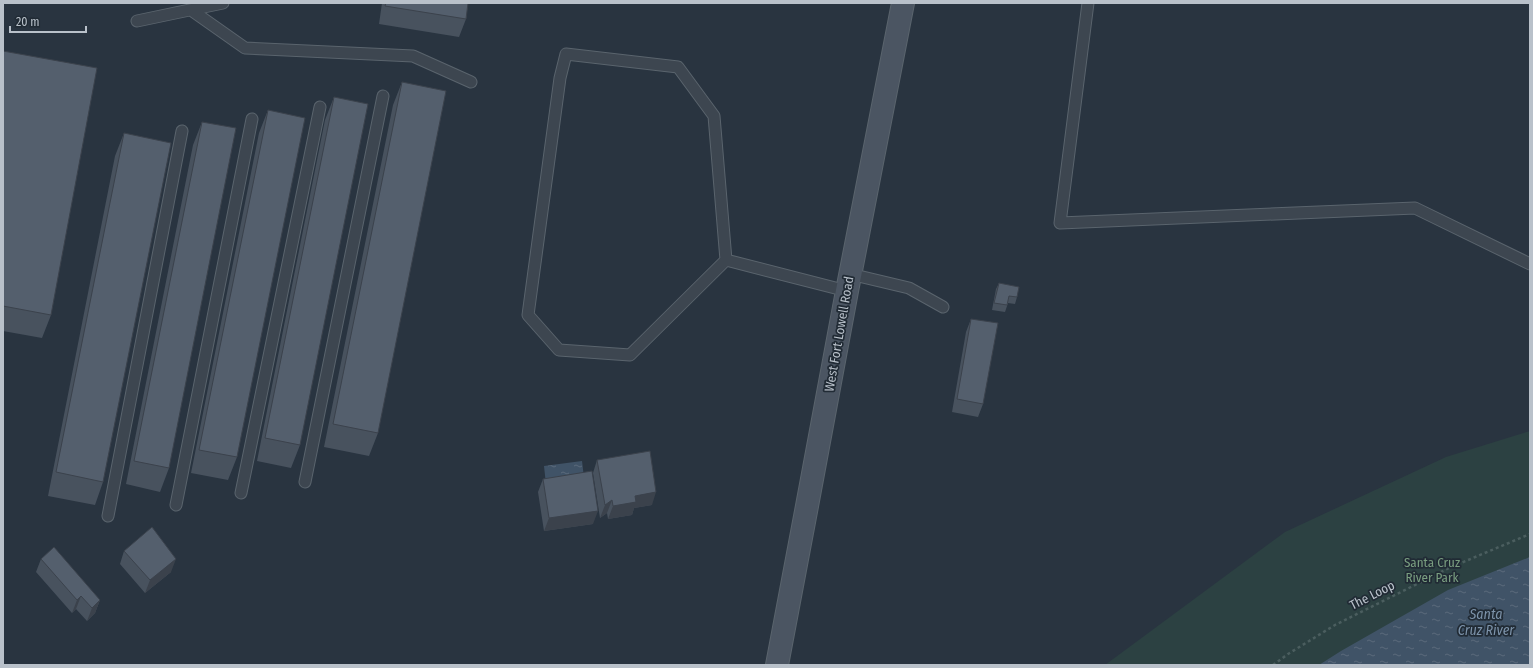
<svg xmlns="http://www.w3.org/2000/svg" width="1533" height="668" viewBox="0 0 1533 668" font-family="'Fira Sans Condensed',sans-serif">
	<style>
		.park { fill: #2c4142 }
		.water { fill: url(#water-ripples) }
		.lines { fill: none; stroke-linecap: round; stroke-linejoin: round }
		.lane-casing { stroke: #5a646d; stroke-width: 13 }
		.secondary-casing { stroke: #5a646d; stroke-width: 24 }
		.path { stroke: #4b5e5f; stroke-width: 2.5; stroke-dasharray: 3 3; stroke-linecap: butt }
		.lane { stroke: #3d4650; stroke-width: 11 }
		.secondary { stroke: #4b5562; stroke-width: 22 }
		.wall { fill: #48525e }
		.shaded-wall { fill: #3b424c }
		.building { fill: #545f6d; stroke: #3b424c }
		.labels { text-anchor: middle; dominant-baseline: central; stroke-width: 3.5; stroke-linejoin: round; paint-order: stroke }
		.street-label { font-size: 13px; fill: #b9c1ca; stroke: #212b35 }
		.park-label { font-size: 13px; fill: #7a9e80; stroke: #212b35 }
		.water-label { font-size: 14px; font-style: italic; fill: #7d93aa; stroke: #212b35 }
	</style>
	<defs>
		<pattern id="water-ripples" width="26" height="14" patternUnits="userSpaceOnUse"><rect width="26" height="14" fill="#405367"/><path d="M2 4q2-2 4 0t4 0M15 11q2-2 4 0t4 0" fill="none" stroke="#5a6a7b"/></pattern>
	</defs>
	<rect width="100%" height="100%" fill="#293440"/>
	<path class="park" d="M1530 431V665H1105L1285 532 1446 457Z"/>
	<path class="water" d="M582 461 584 478 546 484 544 466Z
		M1530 557V665H1319L1341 651 1448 590Z"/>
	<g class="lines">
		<g class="lane-casing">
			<path id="lane" d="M1088 3 1060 223 1415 208 1530 264
				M191 10 245 48 413 56 471 82
				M137 21 223 3
				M726 260 630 355 559 350 528 315 560 78 566 54 678 67 714 116 726 260 847 291
				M850 274 909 288 943 307
				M305 482 383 96
				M241 493 320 107
				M176 505 252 119
				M108 516 182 131"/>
		</g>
		<g class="secondary-casing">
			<path id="secondary" d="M777 665 807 506 847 291 903 3"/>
		</g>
		<path class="path" d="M1273 665 1288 654 1335 625 1449 568 1530 534"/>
		<use href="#lane" class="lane"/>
		<use href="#secondary" class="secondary"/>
	</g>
	<path class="wall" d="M382 3H468L466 19 459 37 379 24Z
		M3 51 51 315 42 338 3 331Z
		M402 82 378 433 369 456 324 447 393 105Z
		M334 97 300 445 291 468 257 461 325 120Z
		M268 110 237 457 228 480 191 473 259 133Z
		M202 122 169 468 160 492 126 484 193 145Z
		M124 133 103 482 95 505 48 496 115 156Z
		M999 283 1017 297 1015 304 1008 303 1005 312 992 310 996 289Z
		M971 319 983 404 978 417 952 412 966 332Z
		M597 460 652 505 634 508 632 515 608 519 607 513 600 518 593 473Z
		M543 479 593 524 544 531 538 492Z
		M124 551 171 572 145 593 120 564Z
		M41 559 100 600 95 613 87 621 76 609 72 613 36 572Z"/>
	<path class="shaded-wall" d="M656 492 652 505 634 508 632 515 608 519 613 506 635 496Z
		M612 500 607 513 600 518 605 505Z
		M598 511 593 524 544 531 549 518Z
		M176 559 171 572 145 593 150 580Z
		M81 596 76 609 72 613 77 600Z
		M100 600 95 613 87 621 92 608Z"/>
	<path class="building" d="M386 3H468L466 19 385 6Z
		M3 51 97 68 51 315 3 306Z
		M402 82 446 91 378 433 333 424Z
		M334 97 368 104 300 445 265 438Z
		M268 110 305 118 237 457 199 450Z
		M202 122 236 128 169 468 134 461Z
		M124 133 171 143 103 482 56 472Z
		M999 283 1019 287 1017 297 1009 296 1007 305 994 303Z
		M971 319 998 323 983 404 957 399Z
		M650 451 656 492 635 496 636 502 613 506 612 500 605 505 597 460Z
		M592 471 598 511 549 518 543 479Z
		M152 527 176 559 150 580 124 551Z
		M54 547 100 600 92 608 81 596 77 600 41 559Z"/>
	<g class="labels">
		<g class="street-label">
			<text transform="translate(839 334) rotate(-80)">West Fort Lowell Road</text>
			<text transform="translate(1372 595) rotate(-27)">The Loop</text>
		</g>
		<g class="park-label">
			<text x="1432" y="562">Santa Cruz<tspan x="1432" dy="15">River Park</tspan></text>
		</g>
		<g class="water-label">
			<text x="1486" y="614">Santa<tspan x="1486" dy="16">Cruz River</tspan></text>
		</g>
	</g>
	<rect width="1533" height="668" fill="none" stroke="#b9c1ca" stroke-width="8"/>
	<path d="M10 26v6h76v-6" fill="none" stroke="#b9c1ca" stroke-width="2"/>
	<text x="16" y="26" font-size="12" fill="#b9c1ca" stroke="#212b35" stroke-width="3" paint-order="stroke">20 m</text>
</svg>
